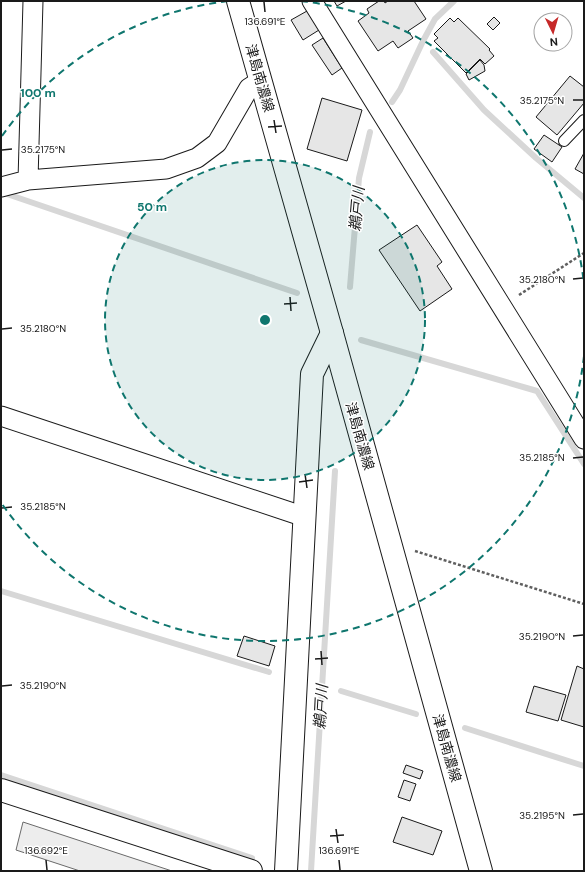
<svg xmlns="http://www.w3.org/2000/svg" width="585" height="872" viewBox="0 0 585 872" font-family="'DM Sans','Noto Sans JP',sans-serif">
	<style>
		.built { fill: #ededed; stroke: #6a6a6a }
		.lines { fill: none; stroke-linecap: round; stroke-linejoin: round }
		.stream { stroke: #d7d7d7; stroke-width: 6 }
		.building { fill: #e6e6e6; stroke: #1a1a1a }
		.lane-casing { stroke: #1a1a1a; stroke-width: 12 }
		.street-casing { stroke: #1a1a1a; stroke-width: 21 }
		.secondary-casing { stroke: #1a1a1a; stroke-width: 24 }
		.primary-casing { stroke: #1a1a1a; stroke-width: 24 }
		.path { stroke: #5f5f5f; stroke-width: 2.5; stroke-dasharray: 3 2; stroke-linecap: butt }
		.lane { stroke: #fff; stroke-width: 10 }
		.street { stroke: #fff; stroke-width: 19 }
		.secondary { stroke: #fff; stroke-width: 22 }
		.primary { stroke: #fff; stroke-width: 22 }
		.ticks { fill: none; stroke: #1a1a1a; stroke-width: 1.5 }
		.ring { fill: none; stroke: #0f766e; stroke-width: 2; stroke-dasharray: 7 5 }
		.labels { text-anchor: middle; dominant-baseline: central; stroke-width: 3; stroke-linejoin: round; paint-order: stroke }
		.street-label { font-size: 14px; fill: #1a1a1a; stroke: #fff }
		.water-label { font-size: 15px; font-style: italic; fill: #1a1a1a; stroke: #fff }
		.ticks-label { font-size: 10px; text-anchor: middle; fill: #1a1a1a; stroke: #fff; stroke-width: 3; stroke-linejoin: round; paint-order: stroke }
		.centre { fill: #0f766e; stroke: #fff; stroke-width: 2 }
		.ring-label { font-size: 12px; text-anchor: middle; font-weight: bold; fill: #0f766e; stroke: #fff; stroke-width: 3; stroke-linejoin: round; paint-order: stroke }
	</style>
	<rect width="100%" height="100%" fill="#fff"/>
	<path class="built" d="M23 822 172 871H80L16 850Z"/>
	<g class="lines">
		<path class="stream" d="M433 52 484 110 536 158 584 198
			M392 102 400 90 423 41 435 19 454 1
			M4 193 297 293
			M350 287 359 178 370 132
			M361 340 537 391 584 464
			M1 591 269 672
			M341 691 416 714
			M465 728 584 766
			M1 775 252 858
			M311 871 335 471"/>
	</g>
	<path class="building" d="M334 1H346L337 6Z
		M379 1H384L385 3 388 1H414L426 19 408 31 413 38 398 48 393 41 378 51 358 21 369 13 367 9Z
		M307 11 319 30 303 40 291 20Z
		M494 17 500 23 493 30 487 24Z
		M450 18 454 22 458 18 490 49 489 50 494 56 485 64 480 59 466 73 434 41 438 38 434 34Z
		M323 38 342 68 332 75 312 45Z
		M480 60 484 65 485 71 469 80 466 74Z
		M570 76 584 87V103L557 135 536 117Z
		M322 98 362 110 347 161 307 149Z
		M544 135 562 147 552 162 534 149Z
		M584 153V174L575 169Z
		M417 225 442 262 437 266 452 289 420 311 379 250Z
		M244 636 275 646 269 666 237 656Z
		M577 666 584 669V727L561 720Z
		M534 686 566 695 558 721 526 712Z
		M406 765 423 771 420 779 403 773Z
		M404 780 416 784 410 801 398 797Z
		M402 817 442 831 433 855 393 842Z"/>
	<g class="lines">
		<g class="lane-casing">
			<path id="lane" d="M564 141 584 120"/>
		</g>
		<g class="street-casing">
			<path id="street" d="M312 1 584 439
				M28 180 33 1
				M1 187 28 180 166 169 197 158 217 143 249 88 260 81
				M1 416 305 517"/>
		</g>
		<g class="secondary-casing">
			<path id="secondary" d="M1 790 251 871
				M286 871 312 374 332 333"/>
		</g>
		<g class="primary-casing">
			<path id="primary" d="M238 1 332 333 481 871"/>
		</g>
		<path class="path" d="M519 295 584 253
			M415 551 584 604"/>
		<use href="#lane" class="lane"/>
		<use href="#street" class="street"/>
		<use href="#secondary" class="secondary"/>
		<use href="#primary" class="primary"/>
	</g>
	<path class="ticks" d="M264 2 265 12M573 100H583M274 120 276 133M268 127 282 126M2 150 12 149M573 279 583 278M290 297 291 311M284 304 297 303M2 329 12 328M573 458 583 457M305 474 307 488M299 482 313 480M2 508 12 507M573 636 583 635M321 651 322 665M315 659 328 658M2 686 12 685M573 815 583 814M336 829 338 843M330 836 344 835M46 860 47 870M339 860 340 870"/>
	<circle cx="265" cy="320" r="160" fill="#0f766e" fill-opacity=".12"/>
	<g class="ring">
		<circle cx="265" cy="320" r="160"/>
		<path d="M584 356A321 321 0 0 1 2 504M2 136A321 321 0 0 1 229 1M301 1A321 321 0 0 1 584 284"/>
	</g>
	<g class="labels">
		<g class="street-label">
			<text transform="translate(260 78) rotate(74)">津島南濃線</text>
			<text transform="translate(360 436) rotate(74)">津島南濃線</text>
			<text transform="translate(447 748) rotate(74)">津島南濃線</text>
		</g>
		<g class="water-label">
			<text transform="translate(357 209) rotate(-85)">鵜戸川</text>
			<text transform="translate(321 707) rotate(-87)">鵜戸川</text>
		</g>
	</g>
	<g class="ticks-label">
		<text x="265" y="25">136.691°E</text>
		<text x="542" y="104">35.2175°N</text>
		<text x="43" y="153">35.2175°N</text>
		<text x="542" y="283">35.2180°N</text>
		<text x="43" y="332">35.2180°N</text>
		<text x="542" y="461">35.2185°N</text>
		<text x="43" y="510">35.2185°N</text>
		<text x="542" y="640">35.2190°N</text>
		<text x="43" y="689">35.2190°N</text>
		<text x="542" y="819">35.2195°N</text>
		<text x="46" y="854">136.692°E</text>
		<text x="339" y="854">136.691°E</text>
	</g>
	<circle cx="265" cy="320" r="6" class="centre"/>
	<g class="ring-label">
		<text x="38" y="97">100 m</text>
		<text x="152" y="211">50 m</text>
	</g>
	<rect width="585" height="872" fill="none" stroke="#1a1a1a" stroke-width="4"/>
	<g transform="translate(553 32) rotate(175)"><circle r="19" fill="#ffffff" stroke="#a3a3a3"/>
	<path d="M0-3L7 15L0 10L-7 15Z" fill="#c62828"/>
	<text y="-6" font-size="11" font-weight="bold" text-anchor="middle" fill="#1a1a1a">N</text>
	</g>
</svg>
